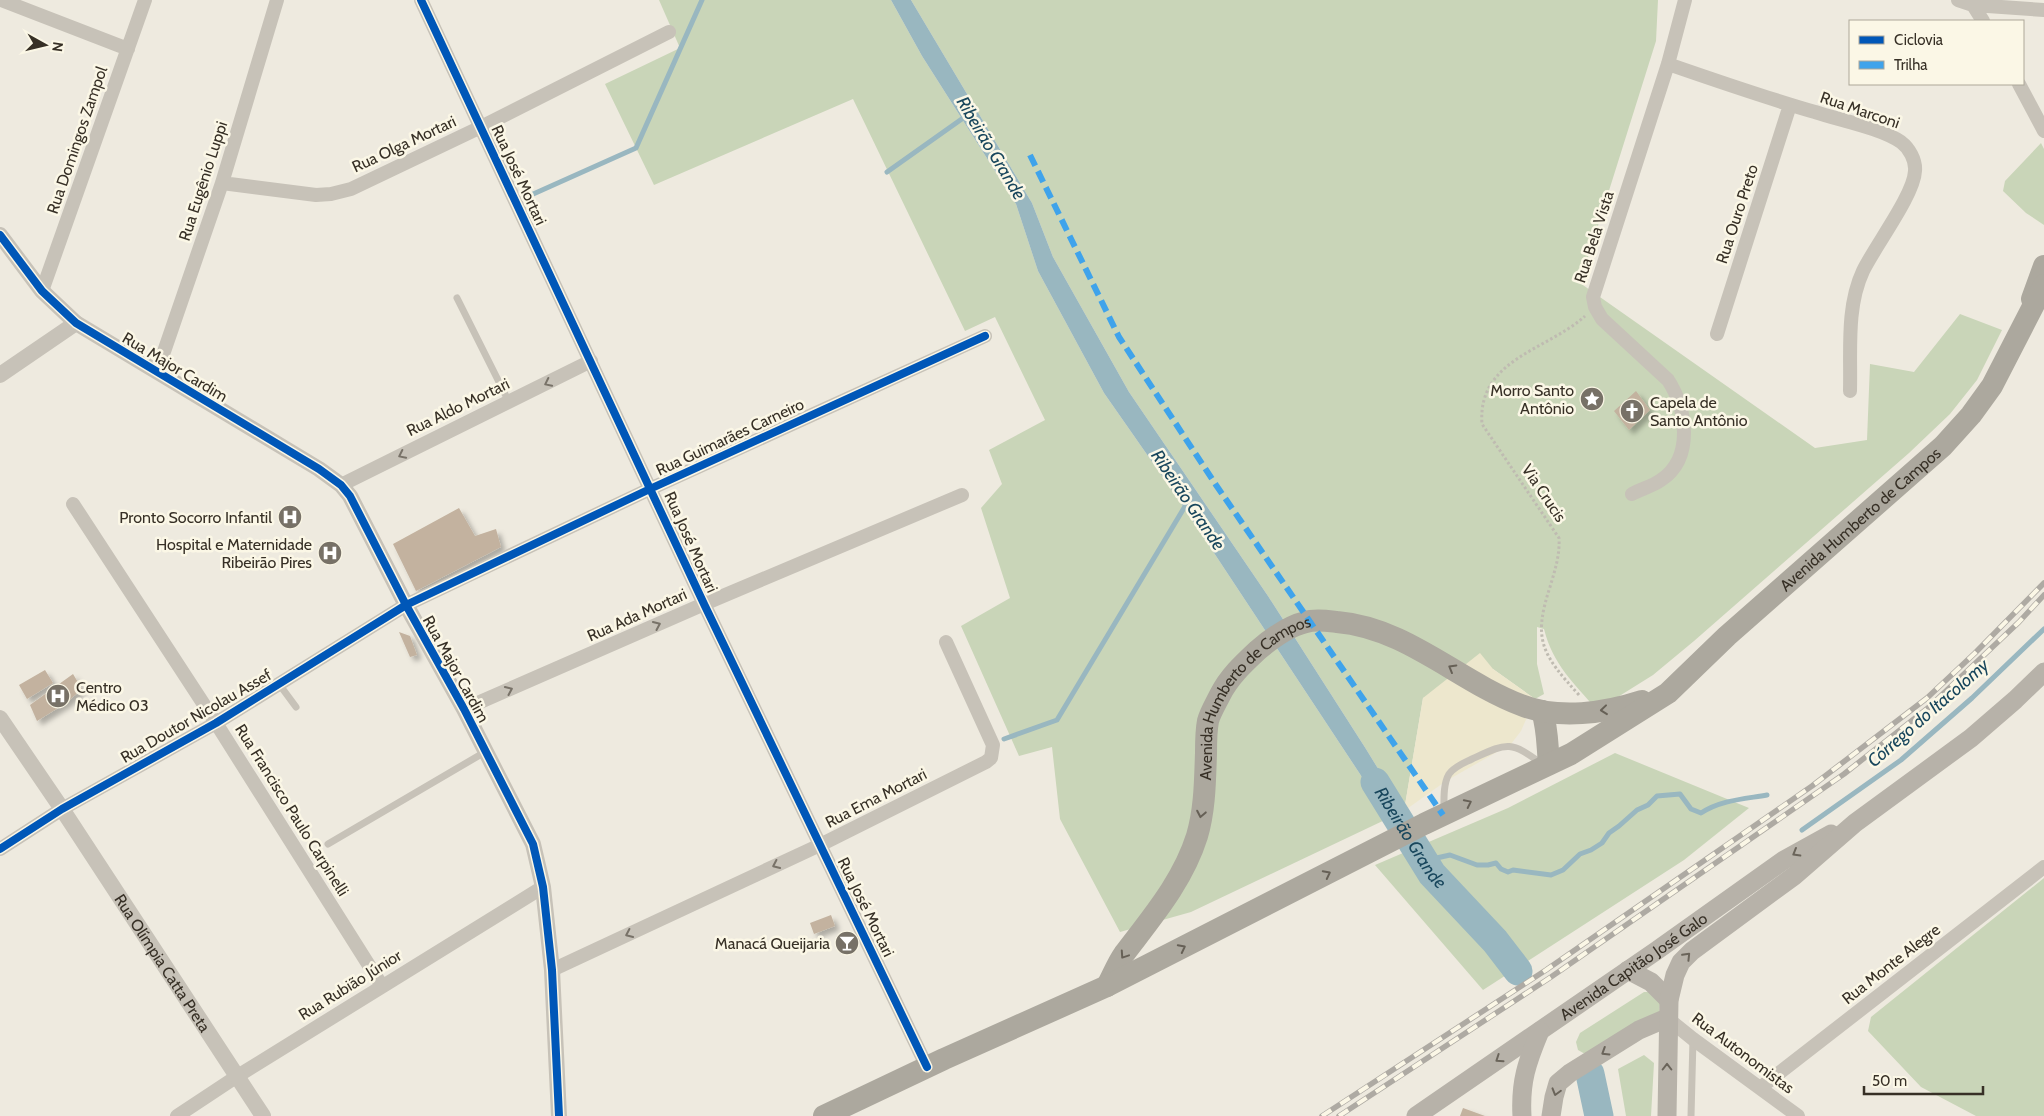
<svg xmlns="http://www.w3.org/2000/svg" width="2044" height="1116" viewBox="0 0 2044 1116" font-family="Cabin,sans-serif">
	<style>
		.green { fill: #c9d5b8 }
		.plaza { fill: #ede7cd }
		.water { fill: #99b7c0 }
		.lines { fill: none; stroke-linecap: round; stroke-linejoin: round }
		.stream { stroke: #99b7c0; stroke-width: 5 }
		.river { stroke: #99b7c0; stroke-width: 29 }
		.building { fill: #c3b29f; filter: url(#shadow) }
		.path { stroke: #bfbbb1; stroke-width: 3; stroke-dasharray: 2.5 2.5; stroke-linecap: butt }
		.service { stroke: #c7c2b8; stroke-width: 7 }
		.minor { stroke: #c7c2b8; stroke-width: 14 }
		.tertiary { stroke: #c7c2b8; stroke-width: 16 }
		.secondary { stroke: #b7b2a9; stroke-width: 19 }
		.trunk { stroke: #aca89e; stroke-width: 22 }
		.rail-casing { stroke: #aeaaa3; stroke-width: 5.5 }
		.rail { stroke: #fbf7e6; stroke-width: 4; stroke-dasharray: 11; stroke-linecap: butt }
		.quiet { stroke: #3fa3eb; stroke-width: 6; stroke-dasharray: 12 6; stroke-linecap: butt }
		.cycleway-casing { stroke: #fbf7e6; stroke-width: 11 }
		.cycleway { stroke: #0057b8; stroke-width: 8 }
		.oneway { stroke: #787268 }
		.oneway2 { stroke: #666056 }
		.oneway3 { stroke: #6a645a }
		.labels { text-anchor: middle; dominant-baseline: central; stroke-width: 5; stroke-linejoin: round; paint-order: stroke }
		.street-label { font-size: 16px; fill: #373026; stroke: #fbf7e6 }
		.poi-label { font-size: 16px; fill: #373026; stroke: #fbf7e6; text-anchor: end }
		.water-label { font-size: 18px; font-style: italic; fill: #18465c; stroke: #fbf7e6 }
	</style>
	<defs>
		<filter id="shadow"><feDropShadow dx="4.5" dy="4.5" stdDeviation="2.5" flood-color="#0004"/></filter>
	</defs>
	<rect width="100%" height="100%" fill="#eeeadf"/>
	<path class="green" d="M659 0H891L922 56 1016 204 1038 271 1104 393 1185 509 1389 818 1191 912 1120 932 1060 819 1052 747 1019 756 961 626 1010 598 981 508 1002 484 989 450 1045 420 995 317 965 331 853 99 654 185 605 84 680 48Z
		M911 0H1658L1656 41 1580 283 1815 448 1867 440 1870 364 1914 372 1960 314 2002 330 1977 380 1950 414 1909 453 1694 641 1653 675 1597 710C1574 683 1553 665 1544 629L1537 627V664L1544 694 1535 699 1493 669 1423 698 1404 811 1366 749 1268 596 1129 392 1053 257 1032 203Z
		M2041 143 2044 149V225L2026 213 2003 191 2005 181Z
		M1615 753 1749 808 1684 860 1483 990 1375 865 1508 808Z
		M2044 878V1116H1976L1921 1087 1868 1031 1871 1017Z
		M1644 992H1654L1660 1002 1659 1014 1585 1054 1578 1050 1576 1042 1580 1033Z
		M1644 1055 1654 1063 1651 1116H1626L1618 1069Z"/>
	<path class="plaza" d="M1480 653 1493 669 1535 699 1521 731 1511 744 1446 781 1404 811 1423 698Z"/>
	<path class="water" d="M891 0H911L1032 203 1053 257 1129 392 1268 596 1366 749 1404 811 1389 818 1185 509 1104 393 1038 271 1016 204 922 56Z"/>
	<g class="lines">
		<path class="stream" d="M887 172 966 116
			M531 195 636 148 702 0
			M1004 739 1057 720 1187 503
			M1802 830 1901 760 1972 698 2044 629
			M1421 855 1432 859 1450 855 1477 865H1488L1496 863 1501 869 1508 872 1513 870 1551 875 1563 870 1580 854 1591 850 1602 843 1609 833 1619 826 1637 810 1648 805 1657 796 1680 794 1691 809 1701 813C1721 800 1744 799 1767 795"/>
		<g class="river">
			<path id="s1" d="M1375 782 1432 874 1495 941 1518 971"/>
			<path d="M1590 1074 1599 1116"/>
		</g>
	</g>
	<path class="building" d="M1636 391 1650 410 1629 430 1614 411Z
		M459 508 475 536 496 529 501 547 416 591 393 544Z
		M399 632 410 636 417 655 410 657Z
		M45 670 53 683 27 699 19 685Z
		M73 674 82 689 66 703 37 721 30 705Z
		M831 915 835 926 814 934 810 923Z
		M1463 1108 1485 1116H1460Z"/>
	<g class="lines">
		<path class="path" d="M1579 695C1543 655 1532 641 1550 587 1555 570 1560 555 1559 538L1482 424C1477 359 1548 350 1585 316"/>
		<path class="service" d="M457 298 509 402
			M279 684 296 707
			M1444 812C1444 800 1443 784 1449 774 1455 766 1464 763 1472 759 1507 743 1510 740 1542 764
			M328 844 485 752
			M1691 1116 1693 1039"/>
		<path class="minor" d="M1 0 128 49
			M421 0 704 604 927 1067
			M1958 0 1973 5 2044 10
			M1973 5 1983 21
			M1668 64C1717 81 1766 98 1815 112 1839 120 1881 128 1901 142 1909 148 1916 160 1915 171 1914 195 1875 246 1863 271 1846 307 1851 352 1850 391
			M2019 84 2044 131
			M222 183 316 195 331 194 351 189 481 127 669 32
			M42 291 145 0
			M1717 334 1790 105
			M157 372 222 183 277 0
			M341 485 591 361
			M1632 494C1641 489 1653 486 1661 480 1694 458 1687 409 1668 380L1602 319 1595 307 1593 297 1668 64 1685 0
			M73 504 216 723 382 986
			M464 709 704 604 962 495
			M0 849 62 809 216 723 406 605 652 488 985 336
			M552 970 820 845 986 762 991 758 993 745 946 642
			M1667 1018 1693 1039 1798 1116
			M1760 1088 2044 867
			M177 1116 236 1077 543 887"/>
		<g class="tertiary">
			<path d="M0 235 42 291 76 323 319 469 341 485 350 496 406 605 464 709 533 844 543 887 552 970 559 1116"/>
			<path d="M0 375 76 323"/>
			<path id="s2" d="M0 718 62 809 263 1116"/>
		</g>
		<g class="secondary">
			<path d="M1628 970 1651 982 1669 1000"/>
			<path id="s3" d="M1416 1116 1656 951 1784 860 1831 834"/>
			<path d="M1522 1116C1520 1082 1527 1062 1540 1031"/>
			<path d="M1551 1116 1554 1097 1558 1083 1570 1073 1639 1030 1667 1018"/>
			<path d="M1667 1116 1669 1000 1675 975 1681 962 1692 951 1794 876 1855 823 1971 738 2015 700 2044 672"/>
		</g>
		<g class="trunk">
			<path d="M2032 299 2044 266"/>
			<path d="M1542 711C1548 730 1547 744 1549 764"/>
			<path id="s4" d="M1107 986C1113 975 1117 964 1124 954 1152 917 1183 881 1197 836 1205 809 1205 780 1206 753 1206 743 1206 731 1208 721 1210 713 1216 703 1220 695 1229 677 1243 664 1258 650 1272 638 1288 626 1306 622 1315 619 1328 621 1337 622 1407 628 1458 681 1521 705 1559 720 1605 713 1642 701"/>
			<path id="s5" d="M824 1116 944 1059 1107 986 1424 824 1571 754 1668 693 1727 636 1943 446 1971 415 1992 386 2044 285"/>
		</g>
		<g class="rail-casing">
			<path id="rail" d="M1322 1116 1546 970 1812 786 1927 698 1975 653 2044 583
				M1339 1116 1551 977 1844 774 1928 708 2019 622 2044 595"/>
		</g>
		<use href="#rail" class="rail"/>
		<path class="quiet" d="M1030 155 1119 337 1216 485 1443 815"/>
		<g class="cycleway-casing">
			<path id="cycleway" d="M421 0 704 604 927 1067
				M0 235 42 291 76 323 319 469 341 485 350 496 406 605 464 709 533 844 543 887 552 970 559 1116
				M0 849 62 809 216 723 406 605 652 488 985 336"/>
		</g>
		<use href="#cycleway" class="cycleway"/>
	</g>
	<defs><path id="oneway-chevron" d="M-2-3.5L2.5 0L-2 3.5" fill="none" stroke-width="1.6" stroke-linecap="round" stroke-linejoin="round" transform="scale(1.25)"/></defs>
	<g class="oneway">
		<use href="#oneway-chevron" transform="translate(548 383) rotate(154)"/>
		<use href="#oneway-chevron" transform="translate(402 455) rotate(154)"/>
		<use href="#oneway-chevron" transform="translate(657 625) rotate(-24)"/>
		<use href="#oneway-chevron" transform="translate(509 690) rotate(-24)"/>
		<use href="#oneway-chevron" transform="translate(776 865) rotate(155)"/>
		<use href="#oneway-chevron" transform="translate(629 934) rotate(155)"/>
	</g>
	<g class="oneway2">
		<use href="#oneway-chevron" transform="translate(1452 668) rotate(-150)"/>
		<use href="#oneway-chevron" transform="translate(1604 710) rotate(174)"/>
		<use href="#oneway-chevron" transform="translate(1468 803) rotate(-26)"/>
		<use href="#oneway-chevron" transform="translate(1201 814) rotate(101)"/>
		<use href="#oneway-chevron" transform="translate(1327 874) rotate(-27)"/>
		<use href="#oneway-chevron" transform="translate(1182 948) rotate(-27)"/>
		<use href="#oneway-chevron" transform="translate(1124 955) rotate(124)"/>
	</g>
	<g class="oneway3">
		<use href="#oneway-chevron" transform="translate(1796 853) rotate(150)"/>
		<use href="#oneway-chevron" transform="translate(1687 956) rotate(-46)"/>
		<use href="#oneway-chevron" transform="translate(1605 1052) rotate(148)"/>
		<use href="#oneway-chevron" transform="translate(1499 1059) rotate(146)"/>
		<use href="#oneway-chevron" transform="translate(1667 1067) rotate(-90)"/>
		<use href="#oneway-chevron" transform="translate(1556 1092) rotate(106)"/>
	</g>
	<defs>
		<g id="sight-disc" transform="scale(1.25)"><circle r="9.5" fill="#777167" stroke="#fbf7e6"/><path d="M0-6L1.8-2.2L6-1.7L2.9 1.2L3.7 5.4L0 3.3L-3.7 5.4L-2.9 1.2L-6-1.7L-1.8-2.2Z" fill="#fff"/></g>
		<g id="church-disc" transform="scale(1.25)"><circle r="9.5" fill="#777167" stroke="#fbf7e6"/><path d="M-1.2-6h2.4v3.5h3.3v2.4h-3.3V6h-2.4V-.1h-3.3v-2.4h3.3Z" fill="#fff"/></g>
		<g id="hospital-disc" transform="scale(1.25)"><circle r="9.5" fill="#777167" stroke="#fbf7e6"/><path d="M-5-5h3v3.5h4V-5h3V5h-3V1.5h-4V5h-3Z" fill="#fff"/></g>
		<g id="bar-disc" transform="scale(1.25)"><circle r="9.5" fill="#777167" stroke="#fbf7e6"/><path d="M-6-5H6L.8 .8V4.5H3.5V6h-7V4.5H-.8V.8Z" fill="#fff"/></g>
	</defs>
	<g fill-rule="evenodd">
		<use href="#sight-disc" x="1592" y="399"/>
		<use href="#church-disc" x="1632" y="411"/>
		<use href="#hospital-disc" x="290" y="517"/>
		<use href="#hospital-disc" x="330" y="553"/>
		<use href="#hospital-disc" x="58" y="696"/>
		<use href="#bar-disc" x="847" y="943"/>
	</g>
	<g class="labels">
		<g class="street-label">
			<text transform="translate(1860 110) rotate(19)">Rua Marconi</text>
			<text transform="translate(77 140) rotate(-71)">Rua Domingos Zampol</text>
			<text transform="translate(404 144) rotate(-25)">Rua Olga Mortari</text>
			<text transform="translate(519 175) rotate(65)">Rua José Mortari</text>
			<text transform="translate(203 181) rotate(-72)">Rua Eugênio Luppi</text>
			<text transform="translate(1737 214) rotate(-72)">Rua Ouro Preto</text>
			<text transform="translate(1594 237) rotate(-72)">Rua Bela Vista</text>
			<text transform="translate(175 367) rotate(31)">Rua Major Cardim</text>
			<text transform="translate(458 407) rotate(-26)">Rua Aldo Mortari</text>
			<text transform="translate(730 437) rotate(-25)">Rua Guimarães Carneiro</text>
			<text transform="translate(1544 493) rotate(56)">Via Crucis</text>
			<text stroke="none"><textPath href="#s5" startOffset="1204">Avenida Humberto de Campos</textPath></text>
			<text transform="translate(691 542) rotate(66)">Rua José Mortari</text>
			<text transform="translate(637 615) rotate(-24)">Rua Ada Mortari</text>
			<text transform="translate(456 669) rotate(61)">Rua Major Cardim</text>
			<text stroke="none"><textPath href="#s4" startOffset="336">Avenida Humberto de Campos</textPath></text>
			<text transform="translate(196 716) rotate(-30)">Rua Doutor Nicolau Assef</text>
			<text transform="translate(876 798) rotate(-27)">Rua Ema Mortari</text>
			<text transform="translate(292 810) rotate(58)">Rua Francisco Paulo Carpinelli</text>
			<text transform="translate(866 907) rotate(64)">Rua José Mortari</text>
			<text stroke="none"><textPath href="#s2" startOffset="294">Rua Olímpia Catta Preta</textPath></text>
			<text transform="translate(1891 964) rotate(-38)">Rua Monte Alegre</text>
			<text stroke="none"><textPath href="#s3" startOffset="264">Avenida Capitão José Galo</textPath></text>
			<text transform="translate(350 985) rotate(-32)">Rua Rubião Júnior</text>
			<text transform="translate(1743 1053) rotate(37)">Rua Autonomistas</text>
		</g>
		<g class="poi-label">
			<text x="1574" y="390">Morro Santo<tspan x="1574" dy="18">Antônio</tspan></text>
			<text x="1650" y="402" text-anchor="start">Capela de<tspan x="1650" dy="18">Santo Antônio</tspan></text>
			<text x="272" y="517">Pronto Socorro Infantil</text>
			<text x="312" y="544">Hospital e Maternidade<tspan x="312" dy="18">Ribeirão Pires</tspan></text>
			<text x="76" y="687" text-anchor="start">Centro<tspan x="76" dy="18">Médico 03</tspan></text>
			<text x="830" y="943">Manacá Queijaria</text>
		</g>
		<g class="water-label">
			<text transform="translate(991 148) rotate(59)">Ribeirão Grande</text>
			<text transform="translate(1188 500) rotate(56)">Ribeirão Grande</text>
			<text transform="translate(1928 713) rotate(-41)">Córrego do Itacolomy</text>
			<text stroke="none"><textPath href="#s1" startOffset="66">Ribeirão Grande</textPath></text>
		</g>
	</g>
	<rect x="1849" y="20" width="175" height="65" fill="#fbf7e6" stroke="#ada799"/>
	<rect x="1859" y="36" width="25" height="8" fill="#0057b8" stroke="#ada799"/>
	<text x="1894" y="45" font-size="15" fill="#373026">Ciclovia</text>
	<rect x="1859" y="61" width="25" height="8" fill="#3fa3eb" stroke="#ada799"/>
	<text x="1894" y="70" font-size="15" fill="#373026">Trilha</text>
	<g transform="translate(45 45) rotate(98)" stroke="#fbf7e6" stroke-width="4" paint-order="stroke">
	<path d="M0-4L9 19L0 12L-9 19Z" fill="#373026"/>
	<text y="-8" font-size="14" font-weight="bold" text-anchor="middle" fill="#373026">N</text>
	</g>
	<path d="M1864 1086v8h119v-8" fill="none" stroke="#373026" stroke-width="2.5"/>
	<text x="1872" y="1086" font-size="15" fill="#373026" stroke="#fbf7e6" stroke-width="4" paint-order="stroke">50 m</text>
</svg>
